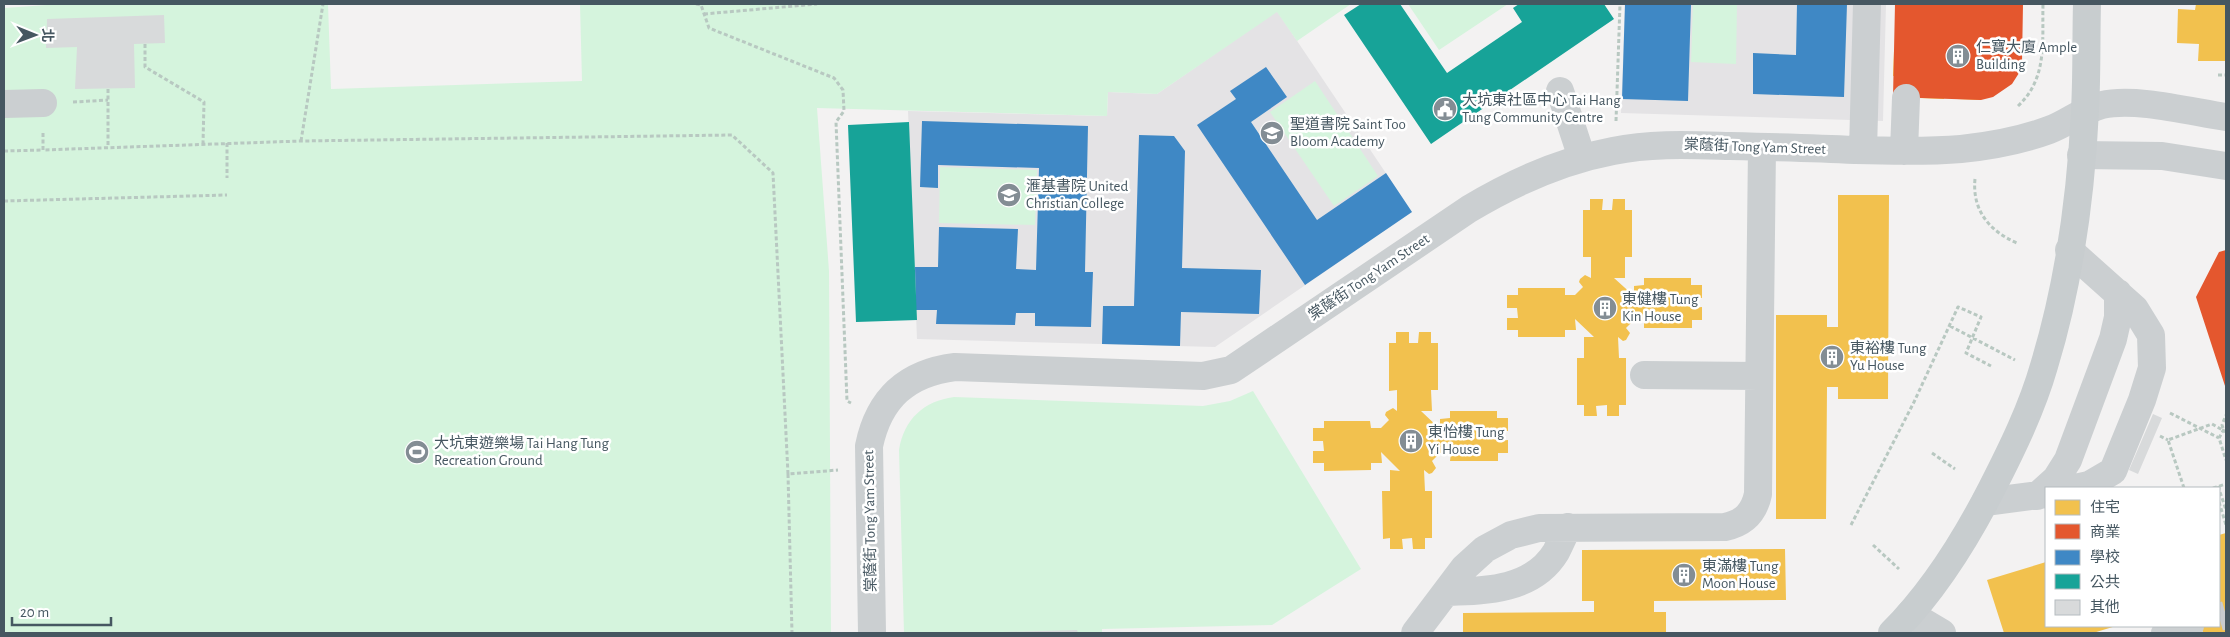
<svg xmlns="http://www.w3.org/2000/svg" width="2230" height="637" viewBox="0 0 2230 637" font-family="'Alegreya Sans','Noto Sans TC',sans-serif">
	<style>
		.education { fill: #e4e3e5 }
		.green { fill: #d5f4dd }
		.homes { fill: #f2c14e }
		.shops { fill: #e4572e }
		.schools { fill: #3f88c5 }
		.public { fill: #17a398 }
		.building { fill: #d8dadb }
		.lines { fill: none; stroke-linecap: round; stroke-linejoin: round }
		.minor-tunnel { stroke: #c8cbce; stroke-width: 28; stroke-dasharray: 28 14; stroke-linecap: butt }
		.path { stroke: #b8c8c1; stroke-width: 3; stroke-dasharray: 4 2.5; stroke-linecap: butt }
		.minor { stroke: #cbcfd1; stroke-width: 28 }
		.major { stroke: #c8cdcf; stroke-width: 28 }
		.labels { text-anchor: middle; dominant-baseline: central; stroke-width: 5; stroke-linejoin: round; paint-order: stroke }
		.poi-label { font-size: 15px; fill: #465761; stroke: #fff; text-anchor: start }
		.street-label { font-size: 15px; fill: #465761; stroke: #fff }
	</style>
	<rect width="100%" height="100%" fill="#f3f2f2"/>
	<path class="education" d="M1625 4H1886L1883 121 1621 113Z
		M1277 11 1412 212 1215 347 917 339 908 111 1107 116 1108 92 1157 94Z"/>
	<path class="green" d="M61 4H328L331 89 582 81 580 4H1351L1297 41 1277 12 1157 94 1108 92 1107 116 817 108 829 271 831 633H4V8Z
		M1408 4H1508L1439 50Z
		M1693 4H1737L1736 64 1691 62Z
		M1315 81 1378 176 1334 206 1270 112Z
		M940 167 1037 170 1035 225 939 223Z
		M1253 391 1361 569 1272 625 1102 629V633H904L899 450C904 419 924 401 954 397L1203 406 1230 401Z"/>
	<path class="homes" d="M1922 4H1947L1946 15H1959L1960 4H1984V16L2010 17 2009 42 1983 41V53L2009 54V79L1982 78 1981 100 1957 99V77H1945L1944 99 1919 98 1920 76H1893L1894 51 1921 52V39L1895 38V13L1922 14Z
		M2196 4H2226V61H2198L2199 44 2177 43 2178 9 2195 10Z
		M1838 195H1889L1888 399H1838V387H1827L1826 519H1776V315H1827V327H1838Z
		M1590 199H1603L1602 210H1612L1613 199H1625V210H1632V257H1625V278H1614L1634 296V286L1644 285V278H1691V285H1702V298L1691 297V308L1702 307V320H1692V328H1644V320H1634L1626 328 1630 333 1626 340 1623 341 1618 337 1619 358H1626V405H1619V416H1607V405L1596 406 1597 416H1584V405H1577V358H1584V337H1594L1575 319 1576 330H1565V337H1518V330H1507V318H1518L1517 308H1507V295H1518V288H1565V295H1575L1583 287 1579 282 1580 279 1585 275 1591 278V257H1583V210H1590Z
		M1396 332H1409V343H1418L1419 332H1431V343H1438V390H1431L1432 411H1421L1440 429V419L1450 418V411H1497V418H1508V431L1498 430 1497 441 1508 440V453H1498V461H1450L1451 453H1440L1432 461 1436 468 1432 473 1429 474 1424 470 1425 491H1432V538H1425V549H1413L1412 538 1402 539 1403 549H1390V538L1383 539 1382 491H1390V470L1400 471 1381 452 1382 463H1371V470L1324 471V463H1313V451H1324L1323 441H1313V428H1324V421H1370L1371 428H1381L1389 420 1385 415 1386 412 1393 408 1397 411V390L1389 391V343H1396Z
		M2226 533V633H2203L2201 626H2219V535Z
		M1785 549 1786 600 1654 601V612H1666V633H1463V613L1594 612V601H1582V550Z
		M2046 562V626H2116L2093 633H2004L1987 580Z"/>
	<path class="shops" d="M1895 4H2023L2022 62 2019 73 2012 84 1993 97 1981 100 1893 97Z
		M2226 250V389L2196 297 2219 252Z"/>
	<path class="schools" d="M1625 4H1691L1688 101 1622 99Z
		M1797 4H1847L1844 97 1753 94V53L1796 55Z
		M1266 67 1287 97 1251 122 1317 220 1386 173 1412 212 1305 285 1197 125 1236 99 1230 91Z
		M922 121 1088 126 1085 272H1093L1091 327 1035 326V313H1016L1015 325 936 324 937 310H916L915 267H938L939 227 1018 229 1016 269 1036 270 1039 168 938 165V188L920 187Z
		M1139 135 1174 136 1185 151 1182 268 1261 270 1259 314 1181 312 1180 346 1102 344 1103 306H1134Z"/>
	<path class="public" d="M1361 4H1400L1447 73 1522 22 1513 8 1519 4H1604L1614 19 1431 144 1344 15Z
		M909 122 917 320 856 322 848 125Z"/>
	<path class="building" d="M164 15 165 43 134 44 135 88 75 89 77 47 46 48 47 19Z
		M2153 414 2162 418 2138 474 2129 470Z
		M1077 630 1078 633H1002V632Z"/>
	<g class="lines">
		<path class="minor-tunnel" d="M2219 617 2226 615"/>
		<path class="path" d="M696 4 701 5 709 28 834 78 843 90 844 111 836 122 847 401 851 403
			M704 14 817 4
			M145 44V67L204 102 203 144
			M2218 75H2226
			M108 89V147
			M73 102 108 100
			M2018 106C2048 78 2042 41 2043 4
			M1616 121 1620 4
			M43 133V150L301 141 732 135 773 173 788 474 838 470
			M301 141 323 4
			M227 143V178
			M4 151 43 150
			M1975 179C1972 210 1989 231 2017 243
			M4 201 227 195
			M1950 326 2015 360
			M2170 413 2219 438
			M2223 428 2222 425 2226 415
			M2224 429 2219 438 2226 460
			M2160 436 2168 440
			M1932 453 1955 469
			M788 474 792 633
			M2218 486 2226 510
			M2184 488 2168 440 2212 424 2226 432
			M2213 488 2226 484
			M2219 502 2226 525
			M1851 525 1914 402 1958 307 1981 317 1966 353 1991 366
			M1873 545 1899 569"/>
		<path class="minor" d="M1560 91 1582 158
			M4 104 43 103
			M1863 150 1867 4
			M1904 151 1906 98
			M2081 155 2162 156 2226 166
			M2069 250 2135 309 2151 335 2152 368 2142 400 2113 471 2089 485 2075 488
			M1644 375 1759 376
			M2037 496 2056 479 2068 460 2113 339 2118 317V293
			M1985 502 2046 494
			M1448 592C1486 591 1533 590 1556 552 1560 544 1564 535 1568 527
			M1910 614 1942 633
			M872 633 869 446C879 398 907 373 955 367L1203 376 1231 370 1469 209C1514 182 1560 161 1613 151 1652 143 1691 145 1730 146 1772 147 1814 148 1855 150 1891 151 1926 152 1961 149 1990 146 2022 140 2049 130 2068 123 2082 110 2102 105 2135 97 2192 112 2226 117
			M1415 633 1464 568 1485 549 1511 535 1539 528 1725 527C1744 523 1754 513 1758 494L1762 147
			M2165 633 2190 626"/>
		<path class="major" d="M1892 633C1934 591 1965 541 1992 488 2012 449 2032 408 2044 366 2069 284 2081 195 2085 110 2087 74 2086 39 2087 4"/>
	</g>
	<defs>
		<g id="building-disc" transform="scale(1.25)"><circle r="9.5" fill="#838d94" stroke="#fff"/><path d="M-4-6H4V6H1V3H-1V6H-4ZM-2.5-4.3h1.7v1.8h-1.7ZM.8-4.3h1.7v1.8H.8ZM-2.5-1h1.7V.8h-1.7ZM.8-1h1.7V.8H.8Z" fill="#fff"/></g>
		<g id="civic-disc" transform="scale(1.25)"><circle r="9.5" fill="#838d94" stroke="#fff"/><path d="M-.6-6.5H3V-4.5H.6V-3L4-1V1h2V6H-6V1h2V-1L-.6-3ZM-1.2 2.5V6h2.4V2.5Z" fill="#fff"/></g>
		<g id="school-disc" transform="scale(1.25)"><circle r="9.5" fill="#838d94" stroke="#fff"/><path d="M0-5L7-2L0 1L-7-2ZM-4 1L0 2.5L4 1V4Q0 6-4 4Z" fill="#fff"/></g>
		<g id="stadium-disc" transform="scale(1.25)"><circle r="9.5" fill="#838d94" stroke="#fff"/><path d="M0-5a6.5 5 0 1 0 0 10a6.5 5 0 1 0 0-10ZM-3.5-1.8h7v3.6h-7Z" fill="#fff"/></g>
	</defs>
	<g fill-rule="evenodd">
		<use href="#building-disc" x="1958" y="56"/>
		<use href="#civic-disc" x="1445" y="109"/>
		<use href="#school-disc" x="1272" y="133"/>
		<use href="#school-disc" x="1009" y="195"/>
		<use href="#building-disc" x="1605" y="308"/>
		<use href="#building-disc" x="1832" y="357"/>
		<use href="#building-disc" x="1411" y="441"/>
		<use href="#stadium-disc" x="417" y="452"/>
		<use href="#building-disc" x="1684" y="575"/>
	</g>
	<g class="labels">
		<g class="poi-label">
			<text x="1976" y="47">仁寶大廈 Ample<tspan x="1976" dy="17">Building</tspan></text>
			<text x="1462" y="100">大坑東社區中心 Tai Hang<tspan x="1462" dy="17">Tung Community Centre</tspan></text>
			<text x="1290" y="124">聖道書院 Saint Too<tspan x="1290" dy="17">Bloom Academy</tspan></text>
			<text x="1026" y="186">滙基書院 United<tspan x="1026" dy="17">Christian College</tspan></text>
			<text x="1622" y="299">東健樓 Tung<tspan x="1622" dy="17">Kin House</tspan></text>
			<text x="1850" y="348">東裕樓 Tung<tspan x="1850" dy="17">Yu House</tspan></text>
			<text x="1428" y="432">東怡樓 Tung<tspan x="1428" dy="17">Yi House</tspan></text>
			<text x="434" y="443">大坑東遊樂場 Tai Hang Tung<tspan x="434" dy="17">Recreation Ground</tspan></text>
			<text x="1702" y="566">東滿樓 Tung<tspan x="1702" dy="17">Moon House</tspan></text>
		</g>
		<g class="street-label">
			<text transform="translate(1755 147) rotate(2)">棠蔭街 Tong Yam Street</text>
			<text transform="translate(1369 277) rotate(-34)">棠蔭街 Tong Yam Street</text>
			<text transform="translate(870 521) rotate(-91)">棠蔭街 Tong Yam Street</text>
		</g>
	</g>
	<rect width="2230" height="637" fill="none" stroke="#465761" stroke-width="10"/>
	<rect x="2045" y="487" width="175" height="140" fill="#ffffff" stroke="#b5bcc0"/>
	<rect x="2055" y="500" width="25" height="15" fill="#f2c14e" stroke="#b5bcc0"/>
	<text x="2090" y="512" font-size="15" fill="#465761">住宅</text>
	<rect x="2055" y="524" width="25" height="15" fill="#e4572e" stroke="#b5bcc0"/>
	<text x="2090" y="537" font-size="15" fill="#465761">商業</text>
	<rect x="2055" y="550" width="25" height="15" fill="#3f88c5" stroke="#b5bcc0"/>
	<text x="2090" y="562" font-size="15" fill="#465761">學校</text>
	<rect x="2055" y="574" width="25" height="15" fill="#17a398" stroke="#b5bcc0"/>
	<text x="2090" y="587" font-size="15" fill="#465761">公共</text>
	<rect x="2055" y="600" width="25" height="15" fill="#d8dadb" stroke="#b5bcc0"/>
	<text x="2090" y="612" font-size="15" fill="#465761">其他</text>
	<g transform="translate(35 35) rotate(91)" stroke="#ffffff" stroke-width="4" paint-order="stroke">
	<path d="M0-4L9 19L0 12L-9 19Z" fill="#465761"/>
	<text y="-8" font-size="14" font-weight="bold" text-anchor="middle" fill="#465761">北</text>
	</g>
	<path d="M12 617v8h99v-8" fill="none" stroke="#465761" stroke-width="2.5"/>
	<text x="20" y="617" font-size="15" fill="#465761" stroke="#ffffff" stroke-width="4" paint-order="stroke">20 m</text>
</svg>
